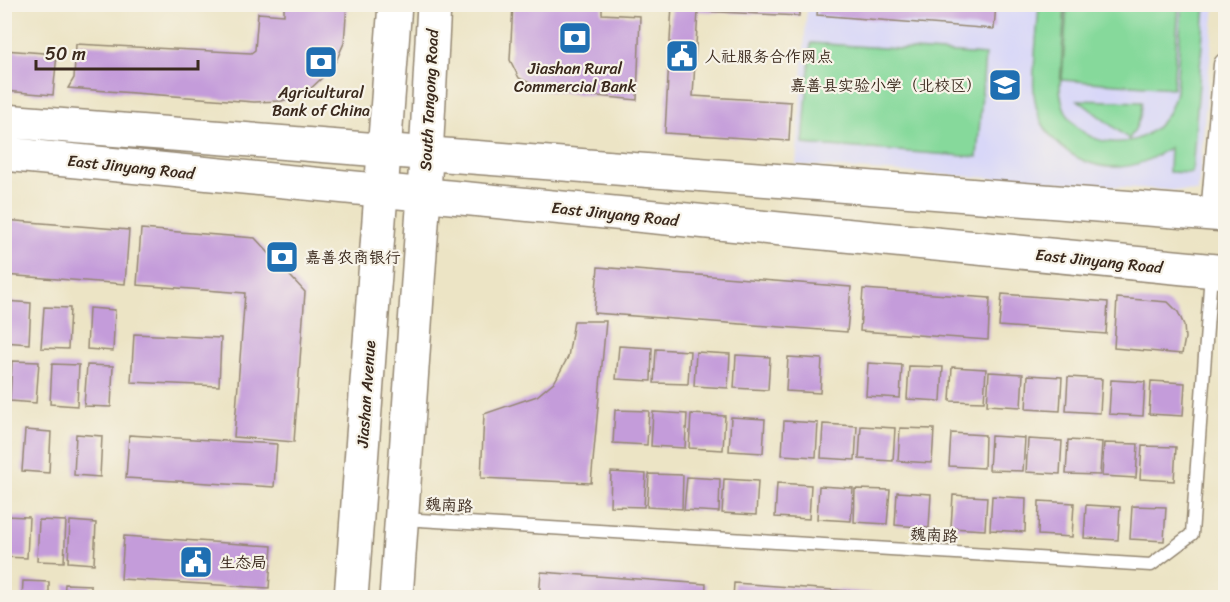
<svg xmlns="http://www.w3.org/2000/svg" width="1230" height="602" viewBox="0 0 1230 602" font-family="Sriracha,'LXGW WenKai TC',sans-serif">
	<style>
		.built { fill: #d8d7f8 }
		.green { fill: #86d99b; stroke: #60825c; stroke-width: 1.5 }
		.building { fill: #c49cda }
		.lines { fill: none; stroke-linecap: round; stroke-linejoin: round }
		.lane-casing { stroke: #948772; stroke-width: 15 }
		.street-casing { stroke: #948772; stroke-width: 27 }
		.secondary-casing { stroke: #948772; stroke-width: 36 }
		.primary-casing { stroke: #948772; stroke-width: 36 }
		.lane { stroke: #fff; stroke-width: 12 }
		.street { stroke: #fff; stroke-width: 24 }
		.secondary { stroke: #fff; stroke-width: 33 }
		.primary { stroke: #fff; stroke-width: 33 }
		.labels { text-anchor: middle; dominant-baseline: central; stroke-width: 4.5; stroke-linejoin: round; paint-order: stroke }
		.poi-label { font-size: 16px; fill: #3b2a1e; stroke: #f7f3e8; text-anchor: start }
		.street-label { font-size: 16px; fill: #3b2a1e; stroke: #f7f3e8 }
	</style>
	<rect width="100%" height="100%" fill="#f7f3e8"/>
	<filter id="ink" filterUnits="userSpaceOnUse"><feTurbulence type="fractalNoise" baseFrequency=".0167" numOctaves="2"/><feDisplacementMap in="SourceGraphic" scale="12" xChannelSelector="R" yChannelSelector="G"/><feConvolveMatrix kernelMatrix="1 2 1 2 8 2 1 2 1" color-interpolation-filters="sRGB"/></filter>
	<filter id="wash" filterUnits="userSpaceOnUse"><feTurbulence type="fractalNoise" baseFrequency=".008" numOctaves="4" result="noise"/><feDisplacementMap in="SourceGraphic" scale="24" xChannelSelector="R" yChannelSelector="G"/><feGaussianBlur stdDeviation="1.35" result="paint"/><feColorMatrix in="noise" values="0 0 0 0 0 0 0 0 0 0 0 0 0 0 0 0 0 1.4 0 .05"/><feComposite in="paint" operator="in"/></filter>
	<g filter="url(#wash)">
		<rect width="100%" height="100%" fill="#ece4c5"/>
		<path class="built" d="M807 5H1215L1198 192 796 165Z"/>
		<path class="green" d="M1039 5H1065L1060 87C1063 157 1162 163 1176 91L1182 5H1205L1192 173 1169 172 1170 147C1155 158 1139 166 1119 167 1082 169 1045 143 1036 106 1032 89 1034 72 1035 55 1036 38 1038 21 1039 5Z
			M1067 5H1179L1173 88 1062 80Z
			M811 43 985 55 977 157 803 144Z
			M1078 100 1142 102C1142 117 1137 128 1129 139Z"/>
		<g id="blocks">
			<path class="building" d="M284 4H347L344 43 336 61 323 77 308 91 282 101 254 102 68 88 74 78 76 44 251 53 255 50 258 13 284 15Z
				M513 4H602V14L640 16 637 100 546 91 519 78 510 60Z
				M672 4H800L799 16 698 11 693 96 791 102 789 141 665 133Z
				M818 4H996L994 29 817 15Z
				M4 50 57 54 53 95 4 91Z
				M4 220 129 230 125 284 4 275Z
				M141 229 255 238 305 292 294 442 234 437 245 293 137 285Z
				M598 267 851 287 847 332 594 313Z
				M863 289 990 298 988 340 860 331Z
				M1002 294 1108 302 1106 334 999 326Z
				M1117 298 1168 302 1178 312 1184 325 1185 338 1182 354 1114 348Z
				M5 301 31 303 29 344 4 342Z
				M44 307 70 308 68 349 41 348Z
				M89 308 115 310 113 351 87 349Z
				M574 321H606L591 483 481 478 484 414 537 396 555 381 568 357Z
				M134 334 221 338 219 386 131 382Z
				M619 346 652 348 651 381 616 379Z
				M656 349 690 351 688 384 654 383Z
				M696 352 730 354 728 388 694 386Z
				M736 355 770 357 768 390 734 388Z
				M788 357 822 359 820 393 786 391Z
				M12 361 39 362 36 403 10 401Z
				M868 363 902 365 900 398 866 396Z
				M52 364 79 365 77 406 50 404Z
				M87 365 113 366 111 407 84 406Z
				M909 366 943 367 941 401 907 399Z
				M952 367 986 369 984 402 950 401Z
				M989 372 1023 374 1021 407 987 405Z
				M1028 375 1062 377 1060 411 1026 409Z
				M1068 377 1102 379 1100 413 1066 411Z
				M1111 380 1145 382 1143 416 1109 414Z
				M1151 381 1185 383 1183 416 1149 414Z
				M615 410 649 411 647 445 613 443Z
				M653 412 687 414 685 448 651 446Z
				M691 414 725 416 723 450 689 448Z
				M731 417 765 419 763 453 729 451Z
				M784 421 818 423 816 457 782 455Z
				M823 424 857 426 855 460 821 458Z
				M861 426 895 428 893 461 859 459Z
				M900 428 934 429 932 463 898 461Z
				M25 430 51 432 49 473 22 471Z
				M951 433 985 435 984 468 949 466Z
				M76 434 102 436 100 477 74 475Z
				M129 435 277 444 274 487 126 478Z
				M991 436 1025 438 1023 471 989 470Z
				M1028 439 1062 441 1060 474 1026 472Z
				M1068 440 1102 442 1100 475 1066 474Z
				M1104 443 1138 444 1136 478 1102 476Z
				M1142 446 1176 447 1174 481 1140 479Z
				M611 472 646 474 644 507 610 506Z
				M649 474 683 475 682 509 647 507Z
				M687 477 720 479 719 512 684 510Z
				M724 479 758 481 756 515 722 513Z
				M777 483 811 485 809 519 775 517Z
				M819 486 853 488 851 521 817 519Z
				M855 489 890 490 887 524 854 522Z
				M897 492 931 494 929 528 895 525Z
				M953 495 987 497 985 530 951 528Z
				M992 496 1026 498 1025 532 990 530Z
				M1039 501 1074 503 1072 537 1038 535Z
				M1086 505 1120 507 1118 540 1084 538Z
				M1132 506 1166 507 1164 541 1130 539Z
				M4 516 29 517 27 558 4 557Z
				M39 520 66 521 64 562 37 561Z
				M70 521 96 523 94 564 68 562Z
				M124 536 272 546 269 588 121 579Z
				M541 572 706 584 705 598H539Z
				M23 581 49 582V598H22Z
				M734 583 919 596V598H733Z
				M65 584 91 585V598H64Z"/>
		</g>
	</g>
	<g filter="url(#ink)">
		<use href="#blocks" fill-opacity="0" stroke="#948772" stroke-width="1.5"/>
		<g class="lines">
			<g class="lane-casing">
				<path id="lane" d="M403 519 1151 565 1192 534 1211 273"/>
			</g>
			<g class="street-casing">
				<path id="street" d="M1213 215 1226 65"/>
			</g>
			<g class="secondary-casing">
				<path id="secondary" d="M4 121 1226 215
					M4 154 1226 272"/>
			</g>
			<g class="primary-casing">
				<path id="primary" d="M351 598 395 4
					M396 598 424 195 434 4"/>
			</g>
			<use href="#lane" class="lane"/>
			<use href="#street" class="street"/>
			<use href="#secondary" class="secondary"/>
			<use href="#primary" class="primary"/>
		</g>
	</g>
	<defs>
		<g id="bank-square" transform="scale(1.725)"><rect x="-9" y="-9" width="18" height="18" rx="4" fill="#1f6fb2" stroke="#f7f3e8"/><path d="M-6-4H6V4H-6ZM0-2.3a2.3 2.3 0 1 0 0 4.6a2.3 2.3 0 1 0 0-4.6Z" fill="#fff"/></g>
		<g id="civic-square" transform="scale(1.725)"><rect x="-9" y="-9" width="18" height="18" rx="4" fill="#1f6fb2" stroke="#f7f3e8"/><path d="M-.6-6.5H3V-4.5H.6V-3L4-1V1h2V6H-6V1h2V-1L-.6-3ZM-1.2 2.5V6h2.4V2.5Z" fill="#fff"/></g>
		<g id="school-square" transform="scale(1.725)"><rect x="-9" y="-9" width="18" height="18" rx="4" fill="#1f6fb2" stroke="#f7f3e8"/><path d="M0-5L7-2L0 1L-7-2ZM-4 1L0 2.5L4 1V4Q0 6-4 4Z" fill="#fff"/></g>
	</defs>
	<g fill-rule="evenodd">
		<use href="#bank-square" x="575" y="38"/>
		<use href="#civic-square" x="682" y="56"/>
		<use href="#bank-square" x="321" y="62"/>
		<use href="#school-square" x="1005" y="85"/>
		<use href="#bank-square" x="282" y="257"/>
		<use href="#civic-square" x="196" y="562"/>
	</g>
	<g class="labels">
		<g class="poi-label">
			<text x="705" y="56">人社服务合作网点</text>
			<text x="575" y="68" text-anchor="middle">Jiashan Rural<tspan x="575" dy="18">Commercial Bank</tspan></text>
			<text x="982" y="85" text-anchor="end">嘉善县实验小学（北校区）</text>
			<text x="321" y="92" text-anchor="middle">Agricultural<tspan x="321" dy="18">Bank of China</tspan></text>
			<text x="305" y="257">嘉善农商银行</text>
			<text x="219" y="562">生态局</text>
		</g>
		<g class="street-label">
			<text transform="translate(429 100) rotate(-87)">South Tangong Road</text>
			<text transform="translate(131 167) rotate(6)">East Jinyang Road</text>
			<text transform="translate(615 214) rotate(6)">East Jinyang Road</text>
			<text transform="translate(1099 261) rotate(6)">East Jinyang Road</text>
			<text transform="translate(366 394) rotate(-86)">Jiashan Avenue</text>
			<text transform="translate(449 505) rotate(3)">魏南路</text>
			<text transform="translate(934 535) rotate(3)">魏南路</text>
		</g>
	</g>
	<rect width="1230" height="602" fill="none" stroke="#f7f3e8" stroke-width="24"/>
	<path d="M36 60v9h162v-9" fill="none" stroke="#3b2a1e" stroke-width="3"/>
	<text x="45" y="60" font-size="18" fill="#3b2a1e" stroke="#f7f3e8" stroke-width="4.5" paint-order="stroke">50 m</text>
</svg>
